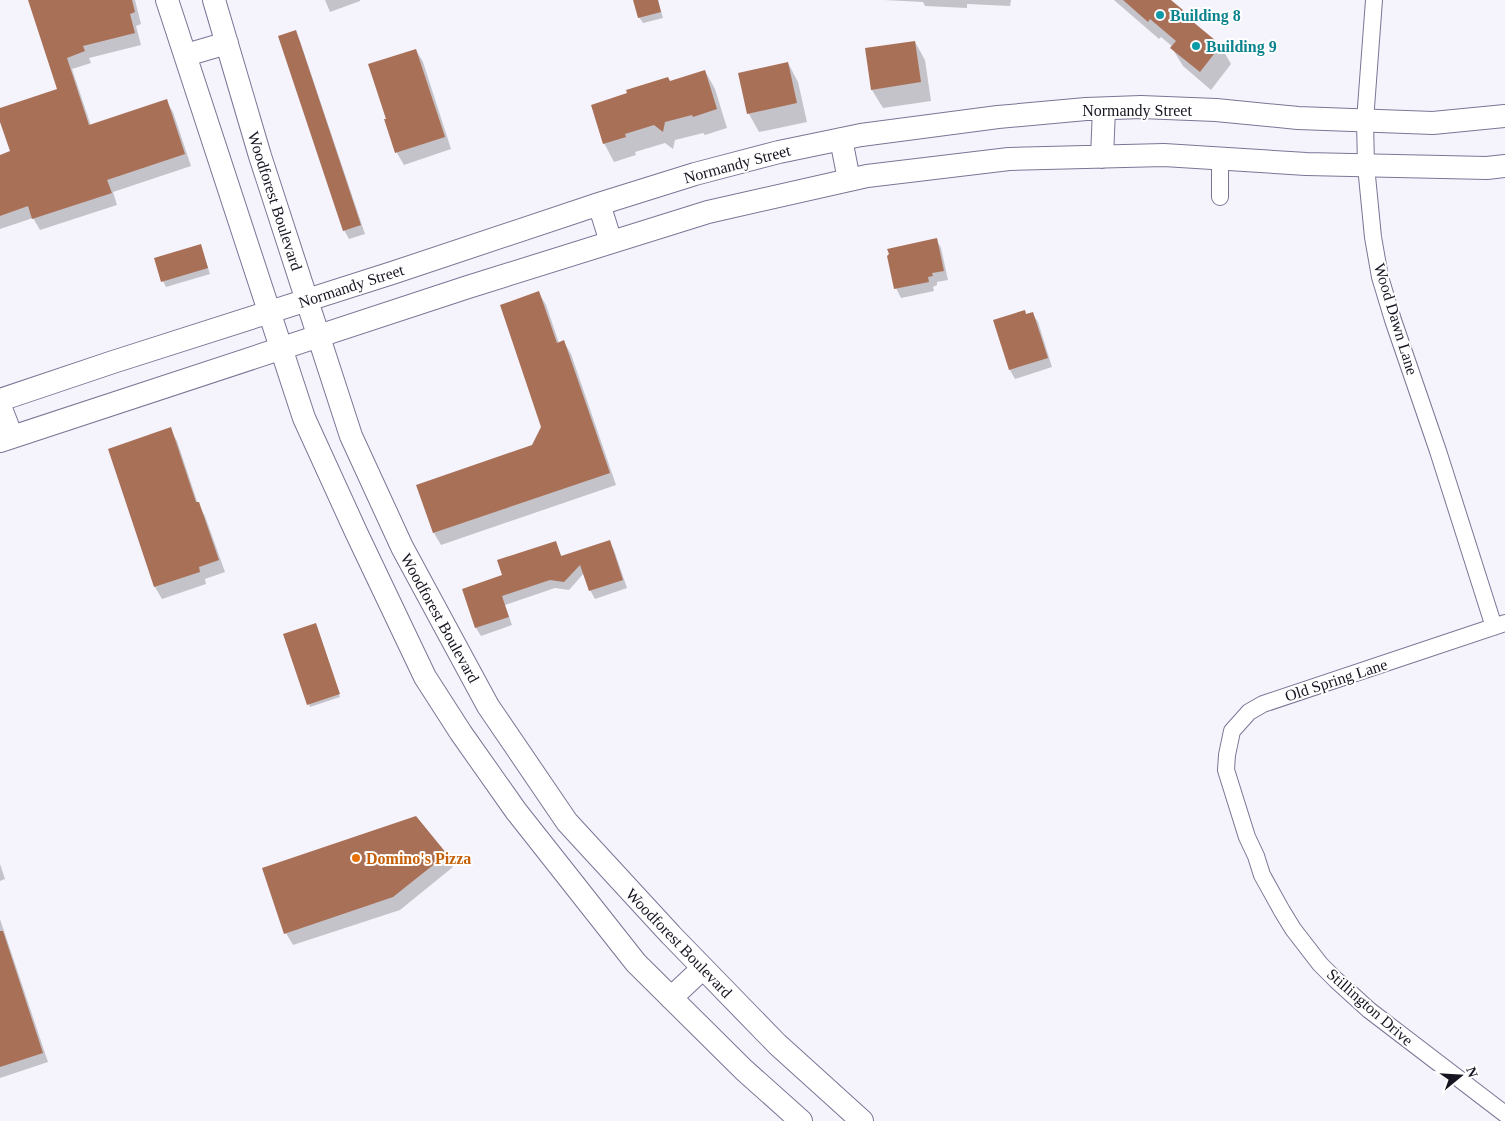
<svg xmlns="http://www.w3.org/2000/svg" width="1505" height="1121" viewBox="0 0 1505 1121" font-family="Georgia,serif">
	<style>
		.shadow { fill: #0003 }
		.building { fill: #a97058 }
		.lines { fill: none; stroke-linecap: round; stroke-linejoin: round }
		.street-casing { stroke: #7b7595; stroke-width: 18 }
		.secondary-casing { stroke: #7b7595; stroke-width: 24 }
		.street { stroke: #fff; stroke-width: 16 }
		.secondary { stroke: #fff; stroke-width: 22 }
		.culture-dot { fill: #0f9aa8; stroke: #fff; stroke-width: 2 }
		.food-dot { fill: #e8710a; stroke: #fff; stroke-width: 2 }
		.labels { text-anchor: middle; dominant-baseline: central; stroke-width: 4; stroke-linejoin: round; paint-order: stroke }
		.culture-label { font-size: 16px; font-weight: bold; fill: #0d838f; stroke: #fff; text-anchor: start }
		.street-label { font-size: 16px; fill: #171521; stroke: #fff }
		.food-label { font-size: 16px; font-weight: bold; fill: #c56008; stroke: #fff; text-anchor: start }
	</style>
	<rect width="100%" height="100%" fill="#f5f4fc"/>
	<path class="shadow" d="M29 0H135L141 24 136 26 141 45 89 58 91 63 72 69 91 126 166 101 173 112 191 166 113 192 117 205 40 230 33 218 0 229V156L11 152 0 118V109L59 90Z
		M325 0H360V1L330 12Z
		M639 0H658L663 18 643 23 639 17Z
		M884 0H1011L1010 6 967 4V8L925 6 923 2Z
		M1114 0H1169L1182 11 1186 18 1220 45 1231 64 1211 90 1183 66 1172 48 1173 47 1161 37 1159 39Z
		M295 31 300 41 365 234 349 239 344 230Z
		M915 42 925 60 931 101 883 108 872 90Z
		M416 50 423 62 451 149 404 165 397 153 386 120Z
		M788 63 798 82 807 122 759 132 749 114 740 74Z
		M705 71 715 89 727 128 705 135 703 133 675 140 673 149 665 143 635 152 636 155 614 162 604 143 670 82Z
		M936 239 941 248 948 280 937 282V285L933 287 934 291 901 298 896 288Z
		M200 246 203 252 210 274 166 287 163 281Z
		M539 293 546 305 559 343 564 342 571 354 616 485 441 545 434 533 418 485 533 446 543 427Z
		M1032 313 1038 322 1052 367 1015 379 1010 370 995 321Z
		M170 429 177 441 198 504 205 516 225 572 205 579 206 584 162 599 155 587 109 449Z
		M555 542 562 557 609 542 614 550 627 588 595 599 590 590 584 573 569 590 555 588 505 605 512 625 481 636 476 628 463 590 504 576Z
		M317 627 340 697 310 707 309 704Z
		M446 854 453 867 400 910 293 945 286 933Z
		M0 864 5 879 0 881Z
		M0 919 48 1062 0 1078Z"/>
	<path class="building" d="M28 0H132L135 12 130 14 135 33 83 46 85 51 67 58 89 125 167 99 185 154 107 180 112 193 32 219 28 206 0 216V155L10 151 0 122V108L57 89Z
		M633 0H658L661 12 638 18Z
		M1123 0H1171L1183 10 1181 12 1221 45 1200 72 1170 48 1176 41 1150 19 1148 22Z
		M296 30 361 225 343 231 278 36Z
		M915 41 921 82 871 90 865 48Z
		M416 49 445 137 395 153 384 119H386L368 64Z
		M788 62 797 103 747 114 738 73Z
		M705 70 717 109 693 117 692 115 665 122 663 132 654 125 625 134 626 137 603 144 591 105 627 93 626 90 668 77 670 81Z
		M937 238 944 271 932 273 933 276 928 277 929 282 894 289 887 256 889 254 887 249Z
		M201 244 208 268 161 282 154 258Z
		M539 291 557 343 564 340 610 473 433 533 416 485 532 445 541 427 500 305Z
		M1025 310 1026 314 1033 312 1048 358 1009 370 993 320Z
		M171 427 196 502H199L219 560 199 567 200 572 154 587 108 449Z
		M610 540 623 580 589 591 580 565 564 582 550 580 502 596 509 617 475 628 462 589 502 575 497 560 556 541 561 556Z
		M316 623 340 694 307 705 283 634Z
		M416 816 447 854 393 897 284 934 262 868Z
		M0 931H3L43 1053 0 1067Z"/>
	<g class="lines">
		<g class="street-casing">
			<path id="street" d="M1374 0 1365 121 1366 166 1373 237 1380 277 1393 320 1438 451 1494 627
				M1220 197V159
				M1505 623 1263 704 1249 712 1232 731 1227 755 1226 770 1247 837 1256 856 1262 875 1282 911 1293 929 1320 964 1336 980 1369 1010 1505 1114"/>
		</g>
		<g class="secondary-casing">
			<path id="secondary" d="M167 0 304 418 356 532 425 677 461 733 516 811 636 963 744 1070 801 1121
				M214 0 260 156 351 436 402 547 488 706 567 822 671 935 777 1044 862 1121
				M186 55 227 43
				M841 139 849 180
				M1102 157 1104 109
				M599 204 611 242
				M0 400 113 362 392 273 599 204 695 174 779 152 861 135 998 117 1086 109 1141 107 1216 110 1298 118 1433 123 1505 116
				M0 406 12 437
				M0 441 468 287 708 212 867 176 1009 159 1164 155 1306 164 1487 168 1505 166
				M671 998 703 968"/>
		</g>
		<use href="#street" class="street"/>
		<use href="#secondary" class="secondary"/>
	</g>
	<g class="culture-dot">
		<circle cx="1160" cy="15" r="5"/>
		<circle cx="1196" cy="46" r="5"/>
	</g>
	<circle class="food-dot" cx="356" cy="858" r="5"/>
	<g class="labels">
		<g class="culture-label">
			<text x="1170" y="15">Building 8</text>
			<text x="1206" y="46">Building 9</text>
		</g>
		<g class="street-label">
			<text x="1137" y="110">Normandy Street</text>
			<text transform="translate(737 164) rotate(-15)">Normandy Street</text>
			<text transform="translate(275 201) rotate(72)">Woodforest Boulevard</text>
			<text transform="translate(351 286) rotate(-18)">Normandy Street</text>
			<text transform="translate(1396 319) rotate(73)">Wood Dawn Lane</text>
			<text transform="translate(440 618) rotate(61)">Woodforest Boulevard</text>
			<text transform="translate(1336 680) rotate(-18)">Old Spring Lane</text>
			<text transform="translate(679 943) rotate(46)">Woodforest Boulevard</text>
			<text transform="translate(1370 1007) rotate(41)">Stillington Drive</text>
		</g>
		<g class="food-label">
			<text x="366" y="858">Domino's Pizza</text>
		</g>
	</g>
	<g transform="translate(1460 1076) rotate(72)" stroke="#ffffff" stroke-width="4" paint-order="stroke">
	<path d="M0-4L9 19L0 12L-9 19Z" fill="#171521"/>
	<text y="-8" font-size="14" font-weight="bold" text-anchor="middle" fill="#171521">N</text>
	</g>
</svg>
